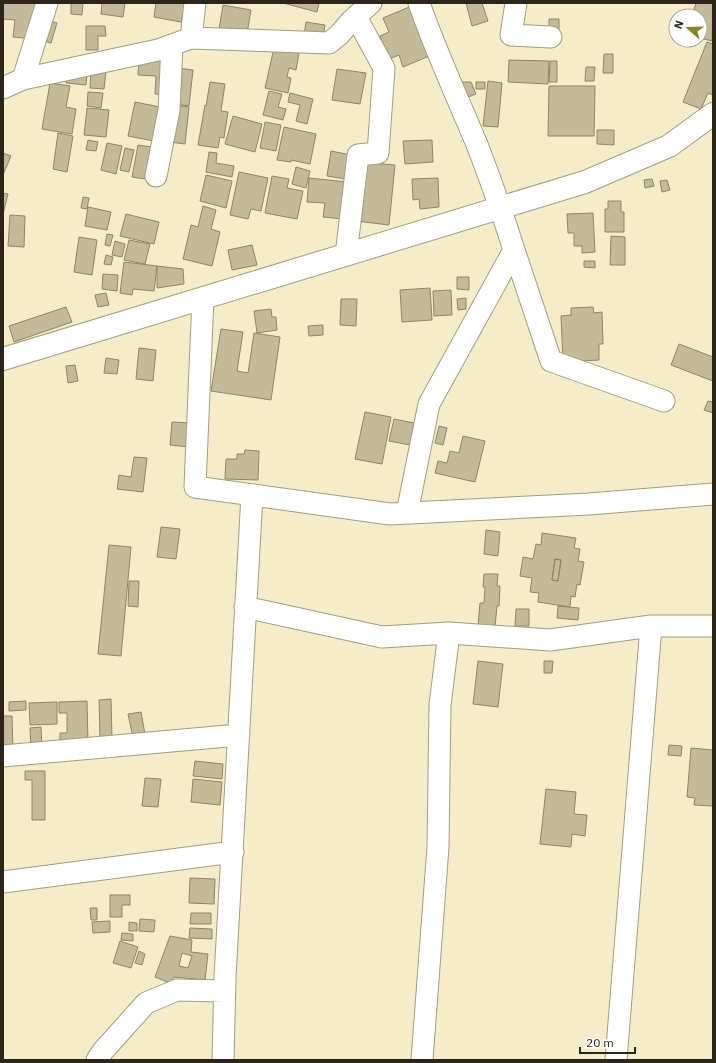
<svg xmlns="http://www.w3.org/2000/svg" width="716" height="1063" viewBox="0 0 716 1063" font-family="'IBM Plex Sans',sans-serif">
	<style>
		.building { fill: #c2ba98; stroke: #8d8565; fill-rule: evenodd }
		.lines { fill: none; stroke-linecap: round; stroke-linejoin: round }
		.minor-casing { stroke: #a49d7b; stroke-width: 23 }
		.tertiary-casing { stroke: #a49d7b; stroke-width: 24 }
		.minor { stroke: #fff; stroke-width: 21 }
		.tertiary { stroke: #fff; stroke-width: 22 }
	</style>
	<rect width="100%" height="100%" fill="#f5edc9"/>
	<path class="building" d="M3 3H38L34 39 13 37 15 20 3 19Z
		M71 3H83L82 15 71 14Z
		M102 3H125L123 17 101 14Z
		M156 3H185L181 22 154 17Z
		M283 3H319L317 12Z
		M466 3H482L488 21 472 26Z
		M696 3H713L712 41 700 38V16H692Z
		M223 5 251 10 247 34 219 29Z
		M414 5 434 54 403 67 399 55 389 59 380 36 389 32 383 18Z
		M549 19H559V33H549Z
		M47 20 57 23 51 43 41 40Z
		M306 22 325 25 323 38 304 35Z
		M86 26H105L106 36H98V50H86Z
		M707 42 713 44V95L708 93 701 109 683 102Z
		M274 48 299 53 296 70 289 68 287 77 291 78 288 93 265 88Z
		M604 54H613V73H603Z
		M139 59 168 61 166 95 155 94 156 76 138 75Z
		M509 60 549 61 548 84 508 82Z
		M550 61H557V82H549Z
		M586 67H595L594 81H585Z
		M178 68 193 70 189 106 174 104Z
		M337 69 366 73 360 104 332 100Z
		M91 70 106 71 104 89 90 88Z
		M68 72 87 74 86 85 66 83Z
		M488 81 502 83 498 127 483 126Z
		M210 82 225 84 221 111 228 112 224 138 220 137 218 148 198 145 205 105 206 106Z
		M457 82H471L476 94 463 99Z
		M476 82H485V89H476Z
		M50 83 70 86 66 107 76 109 72 134 42 129Z
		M549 86H595L594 136H548Z
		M269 91 282 94 278 107 286 109 283 120 263 115Z
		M88 92 103 93 101 108 87 106Z
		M290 93 313 99 307 124 296 121 300 105 288 102Z
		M135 102 165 108 159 142 128 136Z
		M174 105 189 107 185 144 170 142Z
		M87 108 109 110 106 137 84 135Z
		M233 116 262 124 255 152 225 144Z
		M265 122 281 125 276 151 260 148Z
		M284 127 316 134 310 164 291 160V162L277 160Z
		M597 130H614V145L597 144Z
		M58 133 73 136 67 172 53 169Z
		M88 140 98 142 96 151 86 150Z
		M432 140 433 162 405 164 403 141Z
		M107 143 122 146 116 174 101 170Z
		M138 145 158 148 152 180 132 177Z
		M125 148 134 150 129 172 120 170Z
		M331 151 351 155 346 179 327 176Z
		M209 152 217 153 216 163 234 166 232 177 206 172Z
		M3 153 11 156 3 175Z
		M362 162 395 165 389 225 356 221Z
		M296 167 310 171 306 188 292 184Z
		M239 172 268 178 261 211 251 209 248 219 230 215Z
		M206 175 232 181 226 208 200 201Z
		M272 176 289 179 287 188 303 191 297 219 265 213Z
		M309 178 347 182 343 219 323 217 325 203 307 202Z
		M438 178 439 207 420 209 419 199 413 200 412 179Z
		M652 179 654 186 645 188 644 180Z
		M667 180 670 190 662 192 660 181Z
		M3 193 8 194 3 214Z
		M83 197 89 198 87 209 81 208Z
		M608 201H621V212H624V232H605V209H608Z
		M203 206 216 210 211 229 220 232 212 266 183 259 191 225 198 227Z
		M88 207 111 212 107 230 85 226Z
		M593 213 595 252 582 253V246H574V233H568L567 214Z
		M126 214 159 222 154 244 120 236Z
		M10 215 25 216 24 247 8 246Z
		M107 234 113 235 110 246 105 245Z
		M611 236 625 237V265H610Z
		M79 237 97 240 92 275 74 272Z
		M129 240 150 244 145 264 124 260Z
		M115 241 125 244 122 257 112 255Z
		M252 245 257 265 232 270 228 250Z
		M106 255 113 257 111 265 104 264Z
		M584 261H595V268L584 267Z
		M124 262 157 266 154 291 133 289 132 295 120 293Z
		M157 266 183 269 184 284 157 288Z
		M103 274 118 275 117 291 102 289Z
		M457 277H469V290L457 289Z
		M430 288 432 320 402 322 400 290Z
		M451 290 452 315 434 316 433 291Z
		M106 293 109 305 98 307 95 295Z
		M466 298V309L458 310 457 299Z
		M341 299H357L356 326 340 325Z
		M66 307 72 322 14 342 9 326Z
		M593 307 594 313 602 312 603 344H599V360L563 362 561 316 571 315V308Z
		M271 309 272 317H276L277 330 257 333 254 311Z
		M323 325V335L309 336 308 326Z
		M221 329 243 332 237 371 248 373 254 333 280 337 271 400 211 391Z
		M679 344 713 357V381L671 365Z
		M139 348 156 350 153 381 136 379Z
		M106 358 119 360 117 374 104 373Z
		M75 365 78 381 68 383 66 366Z
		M708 401 713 402V413L704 410Z
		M365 412 391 417 382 464 355 459Z
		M394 419 414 423 410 445 389 441Z
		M172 422 191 423 189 447 170 445Z
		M439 426 447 428 443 445 435 443Z
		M463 436 485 441 475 482 435 473 438 461 447 463 450 451 459 453Z
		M245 450 259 451 258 480 225 479 226 459H237V454H244Z
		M134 457 147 458 143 492 117 489 119 475 131 477Z
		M161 527 180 529 176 559 157 557Z
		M486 530 500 532 498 556 484 554Z
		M542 533 576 538 574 548 580 549 578 561 584 562 580 585 577 584 575 597 571 596 570 607 538 602 539 593 530 592 532 578 520 576 523 557 533 559 536 544 541 545ZM555 559 561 560 558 581 552 580Z
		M109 545 131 547 121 656 98 654Z
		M555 559 561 560 558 581 552 580Z
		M484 574H498L497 586H500L499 606H497L495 627 478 626 480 603H484L485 587H483Z
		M129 581H139L138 607 128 606Z
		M558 606 579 608 578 620 557 618Z
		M516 609H529V626H515Z
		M478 661 503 664 498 707 473 704Z
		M544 661H553L552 673H544Z
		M111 699 112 738H100L99 700Z
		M26 701V710L9 711V702Z
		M87 701 88 743 60 744V733H67V713H59V702Z
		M57 702V724L30 725 29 703Z
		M141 712 146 740 134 742 128 714Z
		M3 716H12L13 752H3Z
		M41 727 42 749 31 750 30 728Z
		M669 745 682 746 681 756 668 755Z
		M691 748 713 750V806L694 805 695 798 687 797Z
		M195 761 223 764 222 779 193 776Z
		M25 771H45V820H32V780H25Z
		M145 778 161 779 158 807 142 806Z
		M193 779 222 782 220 805 191 802Z
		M546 789 576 792 574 814 587 815 585 836 572 834 571 847 540 844Z
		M190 878 215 879 214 904 189 903Z
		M110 895H130V905H122V917H110Z
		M90 908H97V920H91Z
		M191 913H211V924H190Z
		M140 919 155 920 154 932 139 931Z
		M110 921V932L93 933 92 922Z
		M129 922 137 923V931H129Z
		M190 928 212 929V939L189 938Z
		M122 933 133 934V941L121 940Z
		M170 936 192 940 191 952 208 954 205 980 174 977 170 983 155 977ZM182 953 192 956 188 968 179 966Z
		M120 941 138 947 131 968 113 963Z
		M139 951 145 954 142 965 135 963Z"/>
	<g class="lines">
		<g class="minor-casing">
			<path id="minor" d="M516 3 511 35 551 37
				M191 38 195 3
				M23 79 47 3
				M3 88 23 79 158 50 191 38 329 43 339 35 351 21 371 3
				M156 176 169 110 172 45
				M514 250 551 361 664 401
				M346 255 358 155 378 153 384 68 356 17
				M203 298 195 487 390 514 589 504 713 494
				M407 513 429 404 514 250C503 215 491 181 478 147 458 99 436 52 419 3
				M245 607 382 637 449 633 550 640 651 626H713
				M3 756 239 735
				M3 882 233 852
				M97 1060 103 1051 146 1003 177 990 225 991
				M223 1060 225 977 252 495
				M422 1060 438 847 440 705 449 633
				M616 1060 651 626"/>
		</g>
		<g class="tertiary-casing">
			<path id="tertiary" d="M3 359 585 182 669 146 713 114"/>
		</g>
		<use href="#minor" class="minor"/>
		<use href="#tertiary" class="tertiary"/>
	</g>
	<rect width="716" height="1063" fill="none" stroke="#2a2619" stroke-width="8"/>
	<g transform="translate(688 28) rotate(290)"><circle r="19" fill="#ffffff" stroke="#aaa8a3"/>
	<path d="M0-3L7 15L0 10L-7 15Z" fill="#89832b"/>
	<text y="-6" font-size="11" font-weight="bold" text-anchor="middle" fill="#2a2619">N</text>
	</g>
	<path d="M580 1047v6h55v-6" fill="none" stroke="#2a2619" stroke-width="2"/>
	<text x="586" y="1047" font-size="12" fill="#2a2619" stroke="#ffffff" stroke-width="3" paint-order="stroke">20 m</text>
</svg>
